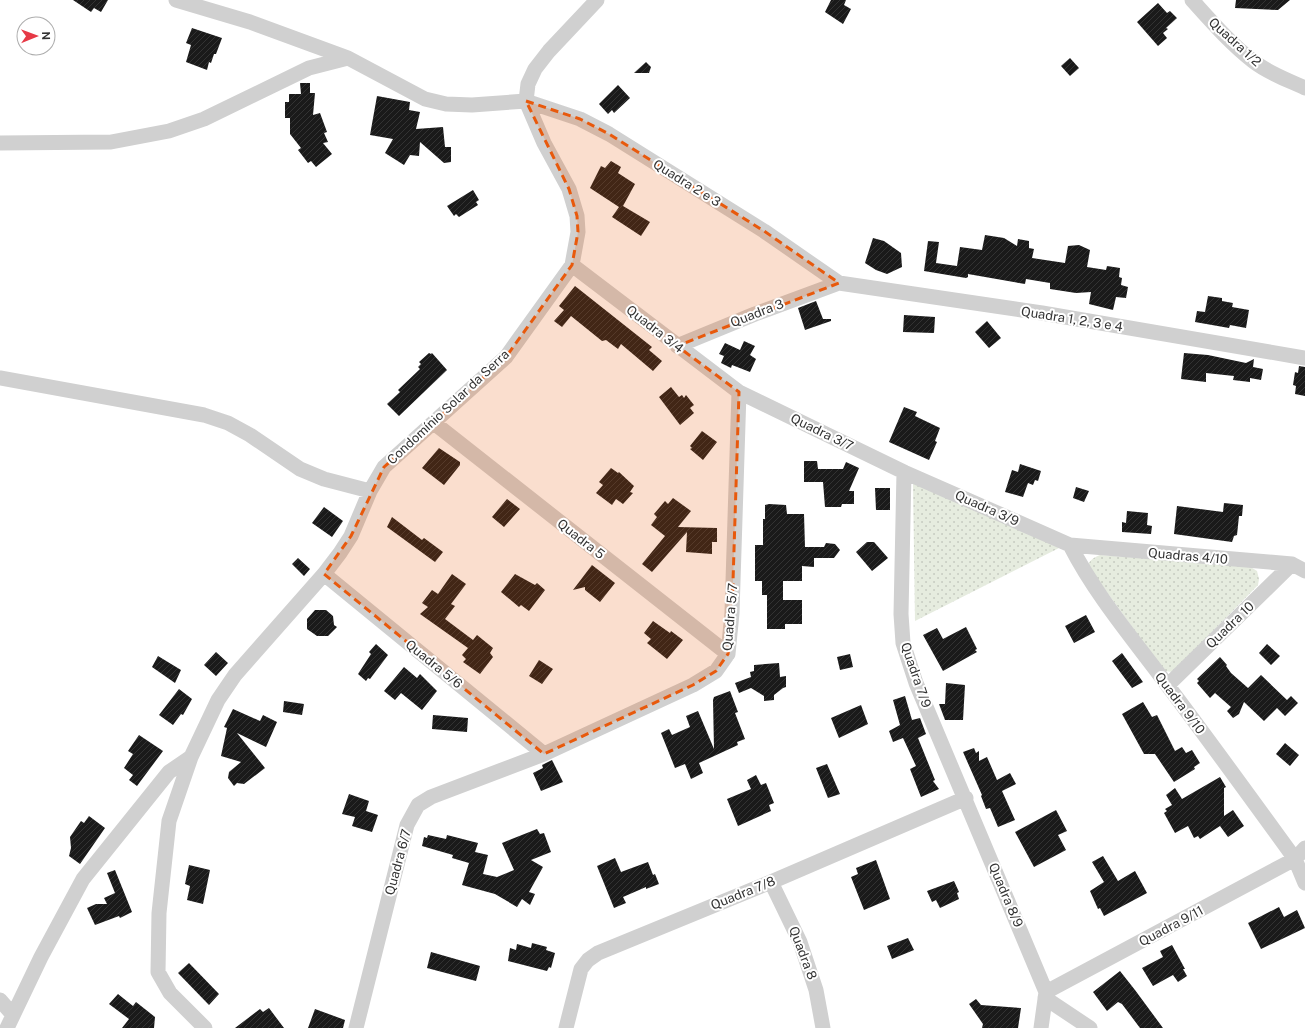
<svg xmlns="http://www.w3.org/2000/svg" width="1305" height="1028" viewBox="0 0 1305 1028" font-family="'Public Sans',sans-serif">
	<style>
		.park { fill: url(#park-dots) }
		.building { fill: url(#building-hatch) }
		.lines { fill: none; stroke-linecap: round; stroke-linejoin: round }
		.minor { stroke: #d0d0d0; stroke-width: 15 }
		.marked { fill: #e8590c; fill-opacity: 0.2; stroke: #e8590c; stroke-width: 3; stroke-dasharray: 8 5; stroke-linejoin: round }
		.labels { text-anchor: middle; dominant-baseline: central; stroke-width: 4; stroke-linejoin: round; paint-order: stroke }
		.street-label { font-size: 13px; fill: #333; stroke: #fff }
	</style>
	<defs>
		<pattern id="park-dots" width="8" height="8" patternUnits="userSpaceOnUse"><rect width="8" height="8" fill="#e6ecdf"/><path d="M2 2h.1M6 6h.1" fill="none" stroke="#c6cbc0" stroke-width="1.8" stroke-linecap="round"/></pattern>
		<pattern id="building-hatch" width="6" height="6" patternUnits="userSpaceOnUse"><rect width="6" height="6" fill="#1a1a1a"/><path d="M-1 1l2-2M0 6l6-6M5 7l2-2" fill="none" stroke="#333"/></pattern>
	</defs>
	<rect width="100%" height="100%" fill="#fff"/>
	<path class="park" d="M913 482 1061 547 915 621Z
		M1100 555 1249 566 1257 571 1259 579 1258 585 1173 672 1164 671 1088 566C1089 560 1095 557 1100 555Z"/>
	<path class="building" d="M73 0H108L101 12 94 8 91 12Z
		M831 0H846L844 5 851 9 843 24 825 12Z
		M1236 0H1290L1278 10 1235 8Z
		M1158 3 1167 13 1170 11 1177 18 1166 28 1168 29 1163 33 1167 38 1158 46 1137 22Z
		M192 28 222 38 216 54H214L211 63 209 62 207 70 186 62 191 45 186 43Z
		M1070 58 1079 68 1070 76 1061 66Z
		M646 62 651 67 649 73H634Z
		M300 83H310V93H315L313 115 320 113 327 132 324 133 328 142 323 143 332 154 316 167 311 161 308 163 298 150 301 148 290 134V118H285V102H289V94H301Z
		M618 85 630 98 614 113 612 110 608 114 599 104Z
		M377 96 410 102 409 110 420 112 416 129 443 127 445 147H451V162L444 163 420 142 419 156 410 155 404 165 385 153 393 139 370 135Z
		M611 161 621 167 618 173 635 184 623 206 650 222 641 236 612 217 619 207 590 188 601 166 605 168Z
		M473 190 479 200 476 202 478 205 459 217 456 214 454 216 447 206Z
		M985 235 1004 238 1017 246 1018 239 1029 241V248L1034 249 1032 258 1065 263 1068 246 1079 245 1090 250 1087 267 1106 270 1107 266 1120 268 1119 277 1122 278 1121 285 1128 287 1126 298 1116 297 1113 310 1089 304 1091 292 1076 293 1050 289V283L1026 279 1025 284 968 274V277L966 278 924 271 928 241 939 242 936 263 957 266 960 247 982 250Z
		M873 238 884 241 901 253 902 267 887 274 876 270 865 263Z
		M575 286 652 347 649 350 662 361 653 371 621 344 618 349 606 340 602 341 571 316 562 327 554 321 564 310 559 306Z
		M1208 296 1222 298V301L1233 303 1232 307 1249 310 1246 328 1230 325 1229 328 1195 322 1197 311 1205 312Z
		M816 301 823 319H831V321L805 330 798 308Z
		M904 315 935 317 934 333 903 332Z
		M987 321 1001 338 989 348 975 332Z
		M744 341 755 346 750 355 756 359 750 372 732 365 731 368 721 363 724 356 719 354 725 343 740 350Z
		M429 353 431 354 432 353 447 370 399 416 387 404 400 392 398 390 420 369 418 367 421 364 419 362Z
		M1184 353 1208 355 1246 363 1254 359 1253 367 1263 369 1261 380 1250 378V382L1233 380 1234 376 1206 373V382L1181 379Z
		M1299 366 1305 367V396L1295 394 1296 386 1293 385 1295 372 1298 373Z
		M671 387 679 397 682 395 684 398 686 395 694 405 690 408 694 413 680 425 659 397Z
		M904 407 917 412 915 416 940 428 935 441 937 442 929 460 889 442Z
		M702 431 717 442 703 460 690 449 692 448 690 446Z
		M439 448 460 462V465L444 485 422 468Z
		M804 461H817L818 469H843L846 462 859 468 849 491H854V504H842L841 507H825L823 482H804Z
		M1020 464 1041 471 1038 481 1035 480 1033 485 1028 483 1023 497 1005 492 1012 470 1018 472Z
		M611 468 618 473 619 472 634 486 630 492 633 493 623 504 616 499 612 505 596 493 603 485 599 482Z
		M1076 487 1089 491 1084 502 1073 498Z
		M875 488H890V510H876Z
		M673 498 691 511 678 527 717 528V542H712V554L686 552 687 532 652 572 642 564 665 536 651 525 657 517 654 514 665 501 668 504Z
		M507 499 520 509 504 527 492 517Z
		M1224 503 1243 505 1242 516H1239L1237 535 1234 536 1232 542 1174 534 1177 506 1223 512Z
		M769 504 786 505 787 514H804L805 547H824L826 543 835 544 840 550 834 558H814V567L802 566V581H783V600H802V624H785V629H767V595H762V581H755V545H763V519H765V505Z
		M324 507 343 521 332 537 312 523Z
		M1127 511 1148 513 1147 525 1152 526 1151 534 1122 532V522L1126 523Z
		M392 517 422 540 424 538 443 552 435 562 387 527Z
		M867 542H874L888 558 872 571 856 552Z
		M298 558 310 569 304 576 292 564Z
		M592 565 615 583 600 602 585 590V587L573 590Z
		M452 574 466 584 451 604 455 606 445 619 473 640 477 635 493 648 490 653 493 657 480 674 463 662 466 659 462 655 468 648 420 614 428 607 422 603 432 590 438 594Z
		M515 574 535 585 537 583 545 590 529 611 521 605 519 607 501 592Z
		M315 610H326L333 616 334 625 337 627 328 636H317L307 629V619Z
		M1086 615 1095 632 1074 643 1065 626Z
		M653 621 670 633 671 631 683 640 667 659 647 643 651 639 644 633Z
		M966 627 977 649 975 650 977 652 943 671 923 635 937 628 943 639Z
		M376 644 388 655 370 679 368 678 366 681 358 674 371 654 369 652Z
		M1267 644 1280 656 1271 665 1259 653Z
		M216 652 228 663 216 676 204 665Z
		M1122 653 1143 682 1132 688 1112 661Z
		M850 654 853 667 840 670 837 657Z
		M158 656 181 670 175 683 152 667Z
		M1220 657 1227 665 1226 666 1231 673 1248 688 1261 675 1287 700 1291 696 1298 703 1285 716 1277 708 1264 721 1244 702 1239 714 1233 718 1227 711 1231 707 1215 693 1210 698 1197 683 1199 681 1197 679Z
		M539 660 553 669 542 684 529 676Z
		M779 663 780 677 786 676V687L783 688 774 695V700L764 701V696L751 688 739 693 735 683 751 677 750 672 754 671V665Z
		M404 667 417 678 420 674 437 691 422 710 401 693 395 700 384 691Z
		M946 683 965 685 963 720H945L939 704H945Z
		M179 689 192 699 183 715 181 714 173 725 159 715Z
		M730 691 738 712 735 713 745 739 737 742 738 745 699 763 703 773 691 779 685 764 675 768 661 733 669 729 672 735 690 727 686 716 698 711 714 749 713 700 714 697Z
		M905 696 912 720 920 718 926 734 918 738 935 780 933 781 939 789 921 797 910 769 916 766 903 738 893 742 889 731 900 725 893 700Z
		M284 701 304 704 302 715 283 712Z
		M1143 702 1152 717 1157 715 1175 751 1182 747 1186 753 1192 750 1200 763 1194 767 1195 769 1174 782 1155 754H1144L1122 714Z
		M861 705 868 724 839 738 831 718Z
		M233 709 260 721 263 715 277 722 266 747 237 733 265 768 244 784 237 783 234 786 228 778 229 772 241 762 221 756 227 728 224 727Z
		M433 715 468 718 467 732 432 729Z
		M139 735 163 751 137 786 129 780 133 775 124 768 133 754 128 751Z
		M1285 743 1299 755 1290 766 1276 754Z
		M974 748 976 753 979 751V761L987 757 997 780 1010 773 1016 784 1002 791 1015 820 998 827 990 808 986 809 981 796 982 795 963 752Z
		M552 760 563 782 541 791 533 773 543 768 542 765Z
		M827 764 840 794 828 798 816 768Z
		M756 775 761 785 766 783 774 803 769 805 771 811 738 826 727 799 751 789 747 780Z
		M1220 777 1226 787 1224 788V816L1233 810 1244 826 1228 837 1220 826 1200 839 1198 836 1194 838 1188 826 1175 833 1164 813 1167 811 1165 809 1172 805 1166 795 1175 788 1182 799Z
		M349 794 369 801 366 811 378 815 372 832 352 826 355 817 342 814Z
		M1056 810 1067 831 1058 835 1066 850 1034 867 1015 832Z
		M89 816 105 828 80 864 69 856 71 848 70 837 81 821 84 823Z
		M537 829 540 834 544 833 551 852 531 860 543 867 529 892 535 894 530 905 522 899 517 907 495 894 462 885 469 863 452 858 453 855 422 846 424 837 427 838 428 835 446 839 447 835 478 843 475 852 488 855 483 874 497 877 514 870 502 843Z
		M1103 856 1118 881 1135 871 1147 893 1104 916 1100 908 1098 909 1090 891 1104 882 1092 862Z
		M615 858 621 872 648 862 653 875 655 874 659 884 646 889V887L623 897 626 903 614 908 597 866Z
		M876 860 890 899 864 910 851 877 858 874 856 868Z
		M189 865 210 870 203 904 187 900 190 886 185 884Z
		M115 870 132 912 120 918 119 916 95 925 87 908 96 904H107L104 898 115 893 107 873Z
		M954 881 959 892 957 893 959 899 940 908 936 900 932 902 927 891Z
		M1279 907 1284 917 1297 910 1305 928 1261 949 1248 923Z
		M908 938 914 950 892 959 887 946Z
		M532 943 547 947 546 950 555 953 551 968 549 967 547 971 508 961 510 948 516 950 517 944 531 948Z
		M1172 945 1185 969H1183L1187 976 1178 982 1173 975 1153 986 1142 968 1163 957 1160 951Z
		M431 952 480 966 476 981 427 968Z
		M189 963 219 994 209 1005 178 973Z
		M1120 971 1135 990 1163 1028H1140L1122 1004 1118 1002 1107 1011 1093 992Z
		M118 994 133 1006 136 1002 155 1017 154 1028H122L129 1019 109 1004Z
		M976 999 981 1005 1021 1008 1018 1028H982L983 1024 969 1004Z
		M269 1008 284 1028H235L260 1009 263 1012Z
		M315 1009 345 1020 343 1028H308Z"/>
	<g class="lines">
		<path class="minor" d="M176 0 250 22 348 58
			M1192 0C1211 21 1230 43 1253 61 1268 73 1288 80 1305 88
			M0 143 111 142 169 131 204 119 309 68 348 58 425 99 446 104 472 105 526 101 580 119 609 134 764 231 839 283 1042 313 1305 358
			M572 265 739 392 904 472 1070 545 1292 564 1305 571
			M677 346 755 314 839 283
			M0 378 204 415 228 423 250 435 300 469 324 479 370 491
			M434 423 728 654
			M904 472 901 614 903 643 916 683 1046 992
			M1070 545C1096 596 1134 640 1168 686 1211 743 1253 801 1295 859L1305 883
			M324 574 544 754
			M1168 685 1292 564
			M771 882 800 942 816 990 823 1028
			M1046 992 1295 859 1305 848
			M1045 998 1090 1028
			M0 1000 13 1015
			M7 1028 41 957 83 879 169 772 191 757
			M205 1028 170 993 158 972 159 913 169 821 191 757 218 700 235 675 324 574 340 553 351 536 370 491 384 467 506 357 572 265 578 232 577 216 569 189 544 143 526 101 528 84 535 69 549 51 597 0
			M356 1028 407 825 418 805 431 797 544 754 693 685 716 671 728 654 732 613 739 392
			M566 1028 581 969 588 960 598 953 771 882 966 798
			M1041 1028 1046 992"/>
	</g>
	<path class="marked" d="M526 101 580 119 609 134 764 231 839 283 677 346 739 392 732 613 728 654 716 671 693 685 544 754 324 574 351 536 384 467 506 357 572 265 578 232 577 216 569 189Z"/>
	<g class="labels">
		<g class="street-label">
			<text transform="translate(1235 42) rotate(42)">Quadra 1/2</text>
			<text transform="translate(687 183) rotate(32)">Quadra 2 e 3</text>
			<text transform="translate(757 313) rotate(-21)">Quadra 3</text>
			<text transform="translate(1072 319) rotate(9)">Quadra 1, 2, 3 e 4</text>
			<text transform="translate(655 329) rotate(38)">Quadra 3/4</text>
			<text transform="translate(448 407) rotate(-43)">Condomínio Solar da Serra</text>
			<text transform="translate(822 432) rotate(26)">Quadra 3/7</text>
			<text transform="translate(987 508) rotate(24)">Quadra 3/9</text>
			<text transform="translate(581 539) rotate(38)">Quadra 5</text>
			<text transform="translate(1188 556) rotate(5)">Quadras 4/10</text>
			<text transform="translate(730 617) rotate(-85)">Quadra 5/7</text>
			<text transform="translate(1230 625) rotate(-44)">Quadra 10</text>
			<text transform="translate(434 664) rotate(39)">Quadra 5/6</text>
			<text transform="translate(916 675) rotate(71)">Quadra 7/9</text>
			<text transform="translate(1180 703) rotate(53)">Quadra 9/10</text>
			<text transform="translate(398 862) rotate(-75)">Quadra 6/7</text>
			<text transform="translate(743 893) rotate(-22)">Quadra 7/8</text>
			<text transform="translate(1006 895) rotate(67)">Quadra 8/9</text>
			<text transform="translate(1171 926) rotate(-28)">Quadra 9/11</text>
			<text transform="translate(803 953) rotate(69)">Quadra 8</text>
		</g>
	</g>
	<g transform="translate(36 36) rotate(89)"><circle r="19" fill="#ffffff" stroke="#adadad"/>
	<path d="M0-3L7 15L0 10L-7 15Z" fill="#e63946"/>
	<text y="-6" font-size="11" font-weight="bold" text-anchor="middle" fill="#333333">N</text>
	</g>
</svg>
